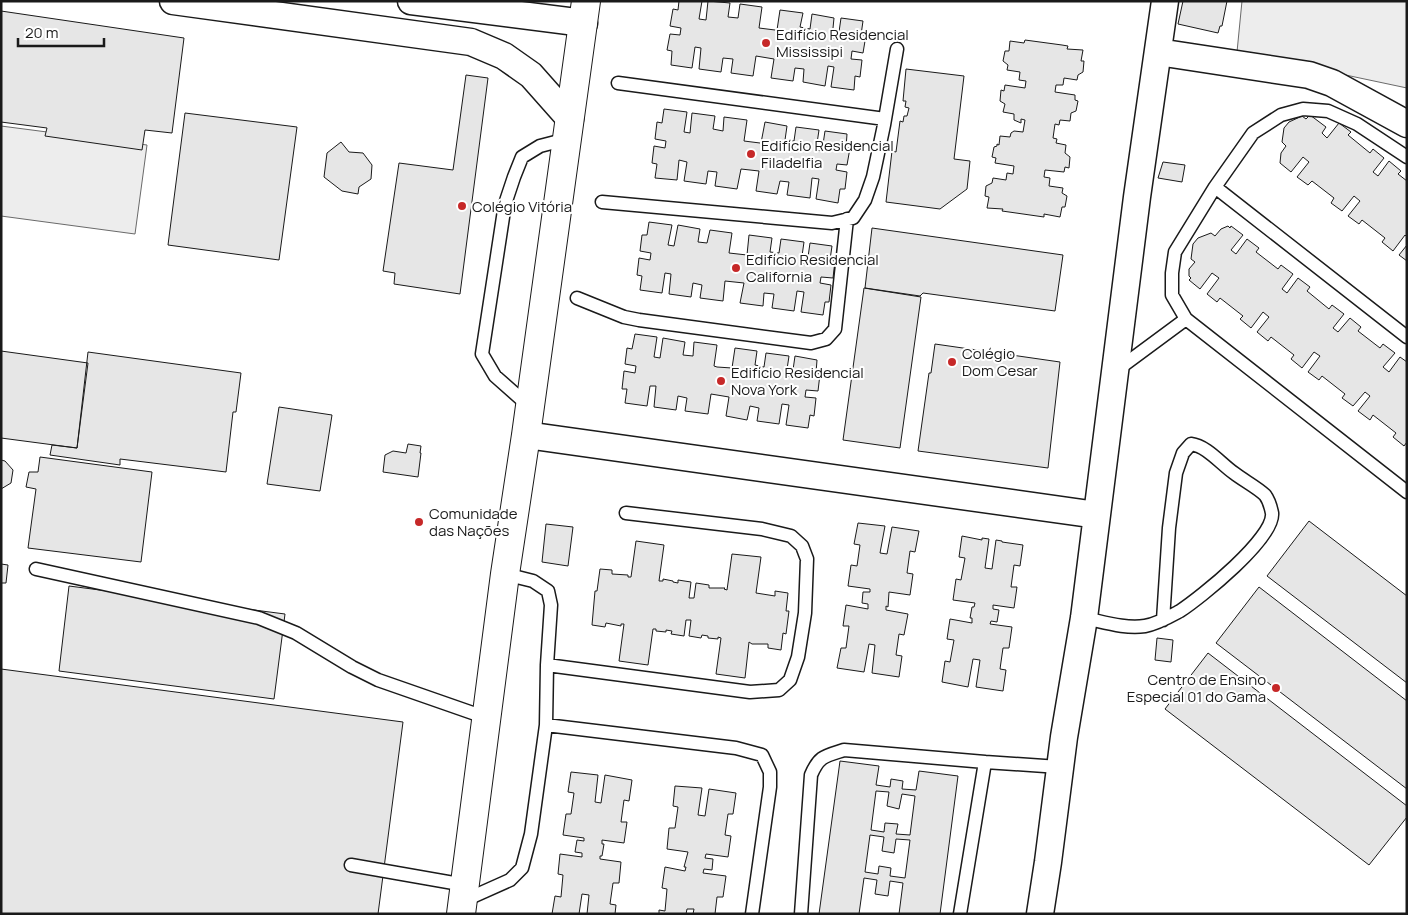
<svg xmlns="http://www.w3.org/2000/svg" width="1408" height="915" viewBox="0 0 1408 915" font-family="Manrope,sans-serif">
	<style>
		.built { fill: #ededed; stroke: #6a6a6a }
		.building { fill: #e6e6e6; stroke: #1a1a1a; fill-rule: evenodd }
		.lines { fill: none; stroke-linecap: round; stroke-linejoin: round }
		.service-casing { stroke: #1a1a1a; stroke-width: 15 }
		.minor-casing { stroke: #1a1a1a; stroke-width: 29 }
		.tertiary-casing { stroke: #1a1a1a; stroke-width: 30 }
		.service { stroke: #fff; stroke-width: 12 }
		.minor { stroke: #fff; stroke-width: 26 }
		.tertiary { stroke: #fff; stroke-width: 28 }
		.poi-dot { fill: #c62828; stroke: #fff; stroke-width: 2 }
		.labels { text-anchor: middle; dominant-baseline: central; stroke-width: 4; stroke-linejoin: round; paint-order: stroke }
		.poi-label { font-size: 15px; fill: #1a1a1a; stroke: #fff; text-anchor: start }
	</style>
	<rect width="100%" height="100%" fill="#fff"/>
	<path class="built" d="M1242 1H1407V88L1237 52Z
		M1 126 147 145 135 234 1 216Z"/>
	<path class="building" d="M679 1H702L699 19 706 20 708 1 730 3 728 17 738 18 740 4 762 7 759 28 775 30H777L780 10 803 13 800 27 810 29 812 14 834 18 832 38 838 39 841 18 863 21 861 35H866L863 53 852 51 851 59 862 60 860 77 855 76 854 90 831 87 834 67 828 66 825 86 803 82 804 69 795 68 793 81 771 78 774 59 756 56 753 76 731 73 733 59 723 58 721 72 699 69 701 48 695 47 692 68 671 65 672 51 667 50 670 34 680 35 681 28 670 26 673 9 678 10Z
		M1183 1H1227L1222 26H1220L1218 33 1178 24Z
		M1 11 184 38 172 133 145 130 142 150 45 136 47 128 1 122Z
		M1025 40 1062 45 1068 46 1067 49 1083 50 1081 61H1084L1083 72 1078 75 1077 80 1064 78 1063 85H1056L1055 92 1075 95V100L1078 101 1076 111 1071 113 1070 121 1060 120 1059 125 1055 124 1053 138 1057 139 1056 143 1066 145 1065 153 1070 157 1069 168 1065 167 1064 172 1045 170 1044 177 1050 178 1049 186 1063 188 1062 193 1067 196 1065 207H1062L1060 217 1044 214V217L1002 211 1003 209 987 208 989 197 985 196 986 186 992 183 993 178 1006 180 1007 173 1013 174 1014 166 995 163 996 158 992 157 994 147 997 146V144L999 145 1000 136 1010 137 1011 133 1014 131 1023 132 1025 120 1021 119V123L1014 120V114L1003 112 1005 104 1000 101 1001 90 1004 91 1005 85 1025 88 1026 81 1019 80 1020 72 1007 70 1008 65 1003 61 1005 51H1009L1010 41 1024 43Z
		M906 69 964 76 954 159 970 161 967 189 940 209 886 202 892 151 896 152 900 121 903 122 904 116H907L909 108 905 107 906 101H903Z
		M466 75 488 78 460 294 394 284 395 273 383 271 399 163 453 170Z
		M664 109 687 112 684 132 690 133 692 113 715 116 713 129 723 131 724 117 747 120 744 141 760 143H761L765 122 787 126 785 140 794 141 796 127 819 130 816 150 822 151 825 131 847 134 846 148H850L847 165 837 164 836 170 847 172 845 189H840L838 203 816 199 819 179 812 178 810 198 787 195 789 182 780 181 777 194 756 191 759 171 741 169 737 189 715 186 717 172 708 171 706 184 684 181 687 162 679 160 677 180 655 178 657 164 652 163 654 146 665 148 666 141 655 139 657 122 662 123Z
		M185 113 297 127 279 260 168 245Z
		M1310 115 1326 127 1322 133 1327 138 1339 123 1351 132 1348 135 1370 153 1373 149 1384 158 1373 172 1378 176 1389 161 1401 171 1398 174 1407 181V237L1405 235 1393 251 1382 242 1385 238 1362 220 1359 224 1348 216 1360 201 1354 196 1342 211 1331 203 1334 198 1312 181 1308 185 1297 177 1309 162 1303 157 1291 172 1280 163 1281 153 1286 146 1282 142 1284 128 1289 122 1302 116 1306 119Z
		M341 142 349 152 363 153 372 165 371 179 359 187 358 194 342 191 324 177 327 153Z
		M1163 162 1185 165 1182 182 1158 178Z
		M649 222 672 225 668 245 674 246 678 225 700 229 698 242 707 243 710 230 732 233 729 253 747 255 749 235 772 238 770 252 779 253 781 239 804 242 801 263 807 264 810 243 832 246 830 260 835 261 833 278 821 277 820 283 831 285 829 302H825L823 315 801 312 804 292 797 291 794 311 772 308 774 294 764 293 763 306 740 303 744 283 725 281 723 301 700 298 702 285 693 283 691 297 669 294 671 274 665 273 662 293 640 290 642 276 637 275 639 258 650 260 651 253 640 251 642 235H647Z
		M1228 226 1230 228 1231 226 1243 235 1231 250 1236 254 1247 239 1259 248 1256 252 1278 269 1281 265 1293 274 1282 289 1287 293 1298 278 1310 287 1307 291 1329 309 1332 305 1344 314 1333 328 1338 332 1350 318 1361 327 1358 331 1380 348 1383 344 1395 353 1383 367 1389 372 1400 357 1407 362V442L1404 446 1393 437 1396 433 1373 415 1370 420 1358 411 1370 396 1365 392 1353 406 1342 398 1345 394 1322 376 1319 380 1308 372 1320 356 1314 352 1302 368 1291 359 1294 355 1271 337 1268 341 1257 332 1269 317 1263 312 1251 328 1240 319 1243 316 1220 298 1217 302 1207 294 1219 278 1212 273 1200 289 1189 280 1191 278 1189 276V269L1195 262 1191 259 1193 244 1198 238 1211 233 1215 236 1221 229Z
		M872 228 1063 255 1055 311 923 293 920 296 865 288Z
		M1407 245V261L1399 255Z
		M864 288 921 297 900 448 843 440Z
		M635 334 657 337 654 357 660 358 663 338 685 342 683 355 693 356 694 342 717 345 714 366 717 367 732 368 735 348 757 351 755 365 764 367 766 353 789 356 786 376 792 377 795 356 817 360 816 373 820 374 818 391 806 390 805 397 816 398 814 416 810 415 808 428 786 425 789 405 782 404 779 424 757 421 759 408 750 406 747 420 726 416 729 397 711 394 708 414 685 411 687 398 678 396 676 410 654 407 656 386H650L647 406 625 403 627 389H622L624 371 635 373 636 366 625 364 627 348 632 349Z
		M935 344 1060 362 1048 468 918 451 929 373H931Z
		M1 351 88 363 77 448 1 438Z
		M88 352 241 373 236 412H233L226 472 120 459V465L50 455 52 445 77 448Z
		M279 407 332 415 320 491 267 484Z
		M408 444 421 446 420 453H421L418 477 383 472 385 455 393 451 406 453Z
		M40 457 152 472 141 562 28 548 36 489 26 487 29 472H38Z
		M1 460 5 461 13 470 11 483 1 489Z
		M1309 521 1407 596V683L1267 576Z
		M858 523 885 526 880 553 887 554 892 527 919 531 915 552 910 551 907 573 913 574 910 595 889 592 888 607 886 606V610L908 614 904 635 899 634 896 655 902 656 899 677 872 673 875 645 869 644 864 672 837 668 841 648H846L849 626H843L846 605 868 609V604L862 603 863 592H870V589L848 586 851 565 857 566 860 545 854 544Z
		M546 524 573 527 568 566 542 562Z
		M962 536 982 540V538L989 539 985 568 992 569 996 540 1002 541V542L1023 545 1020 566 1014 565 1011 587H1017L1014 608 993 605V609L999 610 997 622 991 621 990 624 1012 627 1009 648H1003L1000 669 1006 670 1003 691 976 687 980 660 973 659 968 687 942 682 945 661 950 662 954 640 947 639 950 619 972 623V618H970L972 607H974L975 603 953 600 956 579 961 580 965 558 959 557Z
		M636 541 664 545 659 581H663V579L673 581V582L678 583V580L691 582 689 598H694L696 583 709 585V588H725L724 589 727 590 732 554 761 557 756 593 775 596V591L788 593 786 611H789L786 634 783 633 781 650 768 648V644H752L749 642 745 678 716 674 721 638 718 637V639L708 638V636L702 635 701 638 689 636 691 620H686L684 636 671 634 672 631 666 630V632L656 631V629H653L648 665 619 661 624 624H621V626L606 623 605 627 592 625 595 591H597L600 569 612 570V574L628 575V577H631Z
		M1 564 8 565 6 583H1Z
		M69 586 285 614 274 699 59 671Z
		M1259 587 1407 701V789L1216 643Z
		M1157 638 1173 640 1171 662 1155 660Z
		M1208 653 1407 806V817L1369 865 1165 709Z
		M1 669 403 722 378 914H1Z
		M840 761 879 766 876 785 890 787 891 779 903 781 902 789 916 790 919 771 958 776 940 914H899L903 883 890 881 888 896 875 894 877 880 864 878 859 914H819ZM876 791 889 792 887 806 899 809 902 794 915 796 910 835 896 834 898 824 885 823 884 832 871 830ZM870 835 884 837 882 851 894 853 896 839 910 840 905 878 890 876 891 868 879 866 878 874 865 872Z
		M571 772 598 775 595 802 601 803 605 775 632 780 629 801 624 800 621 822H627L624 843 602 840V844H604L602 856H600V859L621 862 619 883H613L610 904 616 905 615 914H587L589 895 582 894 579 914H552L555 896 561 897 563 875 558 874 560 854 582 857V853L575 852 577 840 584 841V838L563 835 566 814H571L574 793 568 792Z
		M675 786 702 788 698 815 705 816 709 789 736 793 733 814H728L725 835 731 836 728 857 706 854 705 858 713 859 712 870 704 869 703 873 726 876 723 897H717L715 914H693L694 909H687L686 914H659V910L665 911 667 889 662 888 665 867 685 871 686 867H684L688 852 667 849 669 828H675L678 807 673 806Z"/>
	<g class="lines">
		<g class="service-casing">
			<path id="service" d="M618 83 885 119
				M1407 157 1357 124 1328 111 1303 109 1281 115 1253 133 1215 187 1175 252 1172 273V295L1186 319 1407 492
				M1215 187 1407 337
				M602 202 832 223 853 218 865 200 873 177 884 125 897 49
				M577 298 624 317 639 320 811 343 826 339 835 329 847 219
				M1117 370 1186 319
				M530 407 495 376 482 354 505 204 514 177 522 157 540 146 567 139
				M36 569 259 618 296 633 352 667 378 680 487 718
				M1084 618C1104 622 1125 629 1145 626 1157 624 1169 617 1180 611 1200 598 1275 538 1272 513 1271 508 1268 499 1265 495 1258 488 1243 480 1234 473 1221 464 1207 446 1191 444L1183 453 1176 473 1169 528 1163 620
				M547 665 750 692 779 690 790 680 798 657 805 613 807 559 802 546 791 536 762 529 626 513
				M546 725 736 748 762 755 770 772V787L752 914
				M985 762 1059 767
				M351 865 465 885
				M463 901 510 880 522 868 531 834 546 725 547 665 551 605 548 591 533 581 505 574
				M801 914 811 775C819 756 825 756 844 750L985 762 960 914"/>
		</g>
		<g class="minor-casing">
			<path id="minor" d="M173 1 471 42 504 56 531 75 570 119
				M411 1 584 23
				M1158 52 1309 75 1332 83 1407 124
				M526 435 1097 515
				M1040 914 1048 862 1064 737 1084 618 1137 197 1165 1"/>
		</g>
		<g class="tertiary-casing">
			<path id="tertiary" d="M461 914 505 574 526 435 586 1"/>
		</g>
		<use href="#service" class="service"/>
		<use href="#minor" class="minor"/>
		<use href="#tertiary" class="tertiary"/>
	</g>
	<g class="poi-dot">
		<circle cx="766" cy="43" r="5"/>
		<circle cx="751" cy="154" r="5"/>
		<circle cx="462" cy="206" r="5"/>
		<circle cx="736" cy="268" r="5"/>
		<circle cx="952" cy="362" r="5"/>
		<circle cx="721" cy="381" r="5"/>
		<circle cx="419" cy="522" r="5"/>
		<circle cx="1276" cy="688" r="5"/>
	</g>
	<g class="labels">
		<g class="poi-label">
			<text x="776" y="34">Edifício Residencial<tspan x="776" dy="17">Mississipi</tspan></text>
			<text x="761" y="145">Edifício Residencial<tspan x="761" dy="17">Filadelfia</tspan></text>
			<text x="472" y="206">Colégio Vitória</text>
			<text x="746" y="259">Edifício Residencial<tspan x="746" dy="17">California</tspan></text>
			<text x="962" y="353">Colégio<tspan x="962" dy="17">Dom Cesar</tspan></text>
			<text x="731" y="372">Edifício Residencial<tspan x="731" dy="17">Nova York</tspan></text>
			<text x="429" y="513">Comunidade<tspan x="429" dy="17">das Nações</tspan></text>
			<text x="1266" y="679" text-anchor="end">Centro de Ensino<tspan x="1266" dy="17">Especial 01 do Gama</tspan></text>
		</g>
	</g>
	<rect width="1408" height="915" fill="none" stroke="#1a1a1a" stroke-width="5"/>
	<path d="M18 38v8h86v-8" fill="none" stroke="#1a1a1a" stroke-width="2.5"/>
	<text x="25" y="38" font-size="15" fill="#1a1a1a" stroke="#ffffff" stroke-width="4" paint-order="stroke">20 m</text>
</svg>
